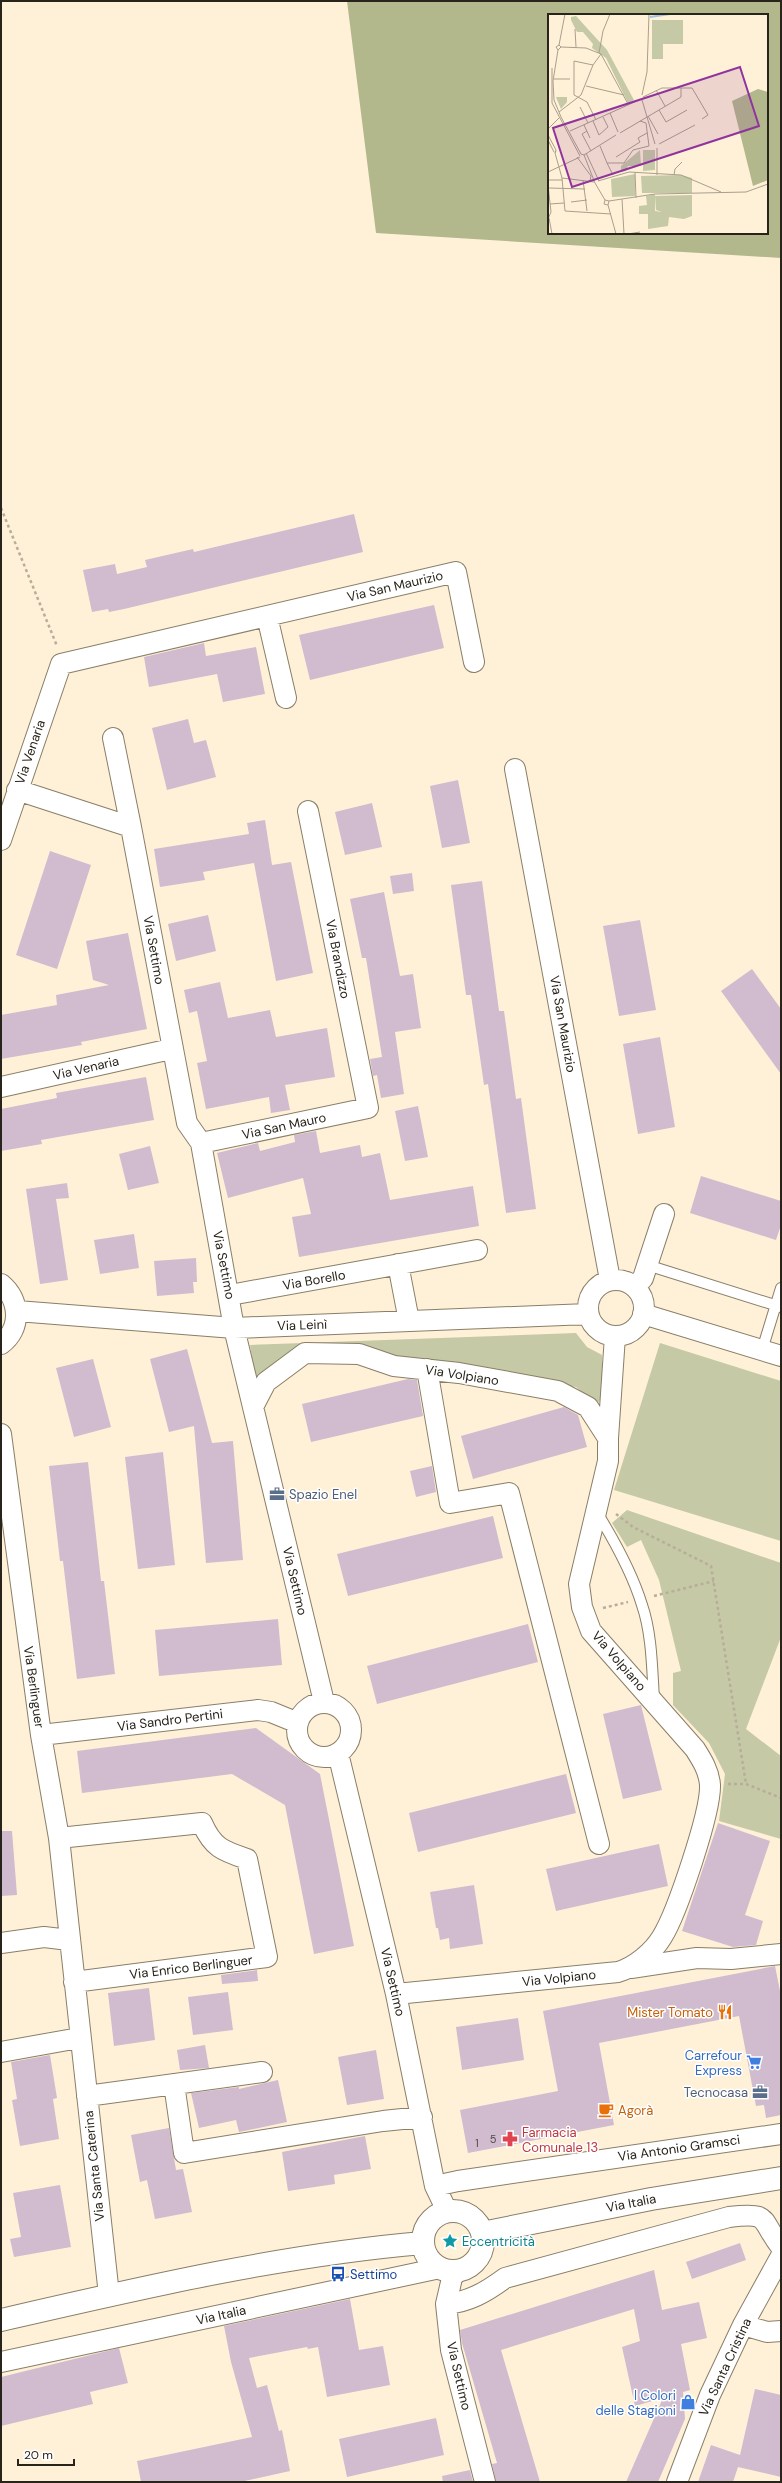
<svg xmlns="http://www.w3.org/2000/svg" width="782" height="2483" viewBox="0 0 782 2483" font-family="'DM Sans',sans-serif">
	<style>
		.green { fill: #c5c9a5 }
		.forest { fill: #b3b88c; fill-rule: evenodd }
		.building { fill: #d1bbcf }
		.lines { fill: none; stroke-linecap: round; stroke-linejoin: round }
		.service-casing { stroke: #8a7e67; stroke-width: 12 }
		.minor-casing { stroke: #8a7e67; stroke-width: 22 }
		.tertiary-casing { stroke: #8a7e67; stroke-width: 24 }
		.path { stroke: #b8ad9a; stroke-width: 2.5; stroke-dasharray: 3 3; stroke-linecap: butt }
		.service { stroke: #fff; stroke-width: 10 }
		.minor { stroke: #fff; stroke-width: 20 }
		.tertiary { stroke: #fff; stroke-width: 22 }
		.labels { text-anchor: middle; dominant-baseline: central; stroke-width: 3; stroke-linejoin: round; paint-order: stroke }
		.number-label { font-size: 11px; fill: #534a48 }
		.street-label { font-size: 13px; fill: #29241b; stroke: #fff }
		.service-label { font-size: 13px; fill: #4e5e75; stroke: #fff; text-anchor: start }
		.food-label { font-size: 13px; fill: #c56008; stroke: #fff; text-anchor: end }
		.shop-label { font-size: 13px; fill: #366cbe; stroke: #fff; text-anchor: end }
		.health-label { font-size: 13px; fill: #be3a42; stroke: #fff; text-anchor: start }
		.culture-label { font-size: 13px; fill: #0d838f; stroke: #fff; text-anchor: start }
		.transit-label { font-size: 13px; fill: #164399; stroke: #fff; text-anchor: start }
		.inset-river { fill: none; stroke: #a2c0e5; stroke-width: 2 }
		.inset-road { fill: none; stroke: #a99f8c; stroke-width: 1 }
		.view { fill: #90339d; fill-opacity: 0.15; stroke: #90339d; stroke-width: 2 }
		.inset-edge { fill: none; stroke: #29241b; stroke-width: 2 }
	</style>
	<rect width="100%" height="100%" fill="#fef1d8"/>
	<path class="green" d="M576 1333 587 1347 602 1355V1396L597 1405 576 1387 305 1353 256 1386 250 1345Z
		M660 1343 781 1381V1541L614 1490Z
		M627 1510 781 1563V1637L746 1729 781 1756V1839L719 1821 725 1774 709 1743 673 1705V1673L681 1671 659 1580 641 1540 627 1547 612 1523Z"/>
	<path class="forest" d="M347 1H781V258L376 233ZM549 15H767V233H549Z"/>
	<path class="building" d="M354 514 363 552 124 609 109 612 108 609 92 612 83 570 115 564 117 574 147 567 145 560 193 549 194 552Z
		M434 605 444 648 310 680 299 635Z
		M204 643 206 656 256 647 265 694 223 702 217 674 149 687 144 657Z
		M188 719 194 743 206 740 216 777 167 790 152 728Z
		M458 780 470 843 442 848 430 786Z
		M372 803 382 847 345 855 335 812Z
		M265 820 272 865 291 862 313 973 276 981 254 863 203 872 205 880 160 887 154 849 249 834 247 823Z
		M50 851 91 865 57 969 16 955Z
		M412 873 414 891 393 894 390 876Z
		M482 881 499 1011H504L516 1099 521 1098 536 1209 506 1213 488 1084 484 1085 471 995H466L451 885Z
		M384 892 400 976 413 974 421 1028 395 1032 404 1094 381 1098 377 1075 373 1076 370 1059 382 1057 366 958H362L350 899Z
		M208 915 216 951 176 961 168 924Z
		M640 920 656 1010 619 1016 603 926Z
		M128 933 147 1029 81 1042 82 1045 1 1059V1015L57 1005 56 995 109 985 93 980 86 941Z
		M752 969 781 1009V1074L721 991Z
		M220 982 228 1018 270 1010 276 1037 327 1028 335 1077 285 1085 290 1110 271 1113 269 1097 206 1109 197 1063 207 1061 197 1011 189 1013 184 990Z
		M660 1037 675 1127 638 1134 623 1044Z
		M146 1077 154 1120 41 1140 42 1144 1 1151V1109L57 1098 56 1093Z
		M418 1106 428 1157 405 1161 395 1111Z
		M316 1131 320 1153 360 1145 362 1157 380 1153 390 1200 473 1186 479 1226 299 1257 292 1217 311 1214 303 1178 228 1198 217 1153 258 1143 260 1151 295 1142 294 1135Z
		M150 1146 159 1183 128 1190 119 1154Z
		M701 1176 781 1201V1225L776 1240 690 1213Z
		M67 1183 69 1198 56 1199 68 1280 40 1284 26 1189Z
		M134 1234 139 1268 100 1274 94 1240Z
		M196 1258 197 1282H193L194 1293 157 1296 154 1261Z
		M187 1349 212 1443 233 1441 243 1560 206 1563 194 1426 169 1432 150 1359Z
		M93 1359 111 1427 74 1437 56 1368Z
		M408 1379 417 1380 423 1416 311 1442 302 1404Z
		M564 1407 578 1415 587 1447 473 1479 461 1436Z
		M163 1452 175 1565 138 1569 125 1457Z
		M88 1462 101 1581H104L115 1674 77 1679 63 1561H60L49 1466Z
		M432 1466 436 1492 416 1497 410 1471Z
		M493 1516 503 1558 348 1596 337 1554Z
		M278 1619 282 1665 159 1676 155 1630Z
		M528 1624 538 1662 377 1704 367 1666Z
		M641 1705 662 1790 623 1799 603 1714Z
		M256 1728 320 1774 354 1946 314 1954 285 1805 232 1774 82 1793 77 1751Z
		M566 1774 576 1813 418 1852 409 1813Z
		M718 1823 770 1841 745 1915 763 1921 756 1945 733 1947 682 1931Z
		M1 1831H12L17 1895 1 1896Z
		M659 1844 668 1886 556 1911 546 1869Z
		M474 1885 483 1944 450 1949 449 1938 440 1940 438 1928H436L430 1892Z
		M775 1966 781 1996V2115L766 2118 764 2105 756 2106 739 2016 599 2043 614 2125 468 2153 460 2110 558 2091 543 2011Z
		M257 1970 258 1981 222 1984 221 1975Z
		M149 1988 155 2040 114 2046 108 1993Z
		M228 1992 233 2030 193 2035 188 1997Z
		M518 2018 524 2060 462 2070 456 2027Z
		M205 2045 209 2068 180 2070 177 2050Z
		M376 2050 384 2099 347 2105 338 2057Z
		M50 2055 57 2098 53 2099 59 2139 20 2146 12 2100 17 2099 11 2062Z
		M278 2080 287 2122 239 2132 236 2120 199 2128 191 2093 239 2087V2089Z
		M169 2128 176 2170 183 2169 192 2212 155 2219 147 2180 140 2182 131 2135Z
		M365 2136 371 2169 334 2175 335 2184 288 2191 282 2152Z
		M60 2185 71 2247 14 2257 10 2239 21 2237 13 2193Z
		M740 2243 746 2260 692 2279 686 2262Z
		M654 2270 662 2310 699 2302 707 2338 681 2344 690 2390 683 2392 685 2419 658 2482H626L663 2398 635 2406 622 2347 640 2341 634 2309 501 2350 540 2482H496L492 2464 497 2463 462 2343 460 2330Z
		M350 2299 359 2350 383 2346 390 2385 327 2397 318 2347 308 2349 307 2347 249 2358 257 2388 267 2385 279 2431 282 2430 290 2471 240 2482H141L137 2461 252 2437 231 2362 224 2326Z
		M119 2348 128 2383 90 2392 93 2404 1 2426V2377Z
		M755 2389 781 2395V2477L738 2467 733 2482H698L711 2445 740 2455Z
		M436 2418 444 2455 347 2477 339 2439Z
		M470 2470 473 2482H443L442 2476Z"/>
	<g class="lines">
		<g class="service-casing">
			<path id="service" d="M647 1265 781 1307
				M762 1350 781 1288
				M596 1511C614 1540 632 1572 642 1605 652 1634 652 1669 654 1699"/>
		</g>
		<g class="minor-casing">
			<path id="minor" d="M267 616 286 698
				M113 738 131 827
				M515 769 610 1280
				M17 790 131 827 187 1123 201 1143 234 1328 324 1702
				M1 840 61 664 456 572 474 662
				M1 1087 171 1049
				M201 1143 368 1108 308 811
				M398 1264 409 1321
				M588 1308a28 28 0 1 1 56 0a28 28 0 1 1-56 0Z
				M1 1284C20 1300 22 1329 1 1344
				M635 1287 643 1278 664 1214
				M230 1295 477 1250
				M17 1311 234 1328 588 1314
				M643 1314 781 1356
				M427 1369 450 1503 509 1493 599 1844
				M253 1407 266 1382 305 1353 359 1354 394 1366 459 1373 558 1391 588 1407 608 1438V1461L579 1584 582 1607 591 1631 695 1749C702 1760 709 1771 710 1785 711 1812 677 1913 662 1937 653 1952 635 1967 618 1972L396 1994
				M1 1434 41 1735 59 1838 109 2295
				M608 1438 615 1336
				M297 1730a27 27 0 1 1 54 0a27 27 0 1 1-54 0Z
				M41 1735 258 1710 271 1712 298 1723
				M338 1753 396 1994 435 2186 447 2211
				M59 1838 202 1823C213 1848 223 1851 247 1859L267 1957 74 1982
				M1 1943 44 1937 69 1940
				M631 1968 697 1958 731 1959 781 1954
				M1 2052 79 2038
				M174 2084 184 2153 383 2121 422 2117
				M87 2096 262 2072
				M435 2186 458 2181 781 2134
				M457 2271 452 2278 446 2304 451 2350 485 2482
				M446 2304C469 2302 486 2292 505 2278L729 2217C772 2212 759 2219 781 2247
				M743 2325 767 2332 781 2331
				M1 2362 440 2268
				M677 2482 710 2395 743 2325 781 2256"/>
		</g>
		<g class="tertiary-casing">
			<path id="tertiary" d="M423 2241a30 30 0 1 1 60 0a30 30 0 1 1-60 0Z
				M482 2233 651 2199 781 2178
				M1 2320C140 2288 281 2255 423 2243"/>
		</g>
		<path class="path" d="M1 508 57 646
			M616 1514 633 1527 711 1566 746 1784
			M654 1596 714 1581
			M603 1608 628 1602
			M728 1784H746L781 1798"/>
		<use href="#service" class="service"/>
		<use href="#minor" class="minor"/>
		<use href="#tertiary" class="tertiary"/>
	</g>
	<defs>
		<g id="office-bare" transform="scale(1.2)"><path d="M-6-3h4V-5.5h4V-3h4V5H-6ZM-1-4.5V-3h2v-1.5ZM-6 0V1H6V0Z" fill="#5c6f8a" stroke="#fff" stroke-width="2.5" paint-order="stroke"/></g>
		<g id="restaurant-bare" transform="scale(1.2)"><path d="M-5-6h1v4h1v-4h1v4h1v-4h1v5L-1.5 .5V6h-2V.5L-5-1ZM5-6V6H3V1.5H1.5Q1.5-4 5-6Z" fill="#e8710a" stroke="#fff" stroke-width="2.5" paint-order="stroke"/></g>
		<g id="supermarket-bare" transform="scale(1.2)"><path d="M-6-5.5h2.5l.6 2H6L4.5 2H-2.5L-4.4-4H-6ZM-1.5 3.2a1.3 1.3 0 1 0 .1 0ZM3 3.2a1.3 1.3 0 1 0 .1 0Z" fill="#3f7fe0" stroke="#fff" stroke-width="2.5" paint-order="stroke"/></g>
		<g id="cafe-bare" transform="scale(1.2)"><path d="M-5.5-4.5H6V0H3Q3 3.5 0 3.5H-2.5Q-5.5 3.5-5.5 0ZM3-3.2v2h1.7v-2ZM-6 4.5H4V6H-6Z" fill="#e8710a" stroke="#fff" stroke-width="2.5" paint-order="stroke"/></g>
		<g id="pharmacy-bare" transform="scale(1.2)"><path d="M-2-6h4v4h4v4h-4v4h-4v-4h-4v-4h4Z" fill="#e0444e" stroke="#fff" stroke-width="2.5" paint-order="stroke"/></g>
		<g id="sight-bare" transform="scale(1.2)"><path d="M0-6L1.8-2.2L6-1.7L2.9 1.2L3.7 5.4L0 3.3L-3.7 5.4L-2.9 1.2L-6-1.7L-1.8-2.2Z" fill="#0f9aa8" stroke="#fff" stroke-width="2.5" paint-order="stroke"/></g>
		<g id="bus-bare" transform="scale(1.2)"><path d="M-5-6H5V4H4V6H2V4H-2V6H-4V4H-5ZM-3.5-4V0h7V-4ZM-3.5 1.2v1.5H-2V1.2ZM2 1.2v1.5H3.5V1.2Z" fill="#1a4fb4" stroke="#fff" stroke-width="2.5" paint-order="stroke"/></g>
		<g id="shop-bare" transform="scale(1.2)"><path d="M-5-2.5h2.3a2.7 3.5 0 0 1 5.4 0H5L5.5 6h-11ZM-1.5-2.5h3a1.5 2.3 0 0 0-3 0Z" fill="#3f7fe0" stroke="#fff" stroke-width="2.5" paint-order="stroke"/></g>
	</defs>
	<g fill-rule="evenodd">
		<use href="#office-bare" x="277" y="1494"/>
		<use href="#restaurant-bare" x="725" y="2012"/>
		<use href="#supermarket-bare" x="754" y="2062"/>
		<use href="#office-bare" x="760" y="2092"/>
		<use href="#cafe-bare" x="606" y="2110"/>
		<use href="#pharmacy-bare" x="510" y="2139"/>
		<use href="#sight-bare" x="450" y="2241"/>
		<use href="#bus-bare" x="338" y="2274"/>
		<use href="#shop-bare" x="688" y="2402"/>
	</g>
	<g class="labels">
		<g class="number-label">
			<text x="493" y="2139">5</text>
			<text x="477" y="2143">1</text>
		</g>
		<g class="street-label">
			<text transform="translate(395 586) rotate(-13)">Via San Maurizio</text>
			<text transform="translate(30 752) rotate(-71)">Via Venaria</text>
			<text transform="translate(154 950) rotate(80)">Via Settimo</text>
			<text transform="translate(338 959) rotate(79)">Via Brandizzo</text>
			<text transform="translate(563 1024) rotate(80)">Via San Maurizio</text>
			<text transform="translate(86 1068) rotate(-13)">Via Venaria</text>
			<text transform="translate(284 1126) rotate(-12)">Via San Mauro</text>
			<text transform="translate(224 1265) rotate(79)">Via Settimo</text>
			<text transform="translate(314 1280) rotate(-10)">Via Borello</text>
			<text transform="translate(302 1325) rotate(-2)">Via Leinì</text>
			<text transform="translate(462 1375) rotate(9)">Via Volpiano</text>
			<text transform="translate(295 1581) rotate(77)">Via Settimo</text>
			<text transform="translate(619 1661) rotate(49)">Via Volpiano</text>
			<text transform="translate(34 1687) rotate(82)">Via Berlinguer</text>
			<text transform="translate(170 1720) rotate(-7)">Via Sandro Pertini</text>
			<text transform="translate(191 1967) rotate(-7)">Via Enrico Berlinguer</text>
			<text transform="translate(559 1978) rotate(-6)">Via Volpiano</text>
			<text transform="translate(393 1982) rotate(77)">Via Settimo</text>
			<text transform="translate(679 2148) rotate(-8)">Via Antonio Gramsci</text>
			<text transform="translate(94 2166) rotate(-96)">Via Santa Caterina</text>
			<text transform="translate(631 2203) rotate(-11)">Via Italia</text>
			<text transform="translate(221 2315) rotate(-12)">Via Italia</text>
			<text transform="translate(725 2367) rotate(-65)">Via Santa Cristina</text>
			<text transform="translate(459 2376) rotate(77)">Via Settimo</text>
		</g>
		<g class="service-label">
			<text x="289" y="1494">Spazio Enel</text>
			<text x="748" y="2092" text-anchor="end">Tecnocasa</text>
		</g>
		<g class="food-label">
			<text x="713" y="2012">Mister Tomato</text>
			<text x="618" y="2110" text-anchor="start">Agorà</text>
		</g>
		<g class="shop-label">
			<text x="742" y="2055">Carrefour<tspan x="742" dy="15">Express</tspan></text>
			<text x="676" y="2395">I Colori<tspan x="676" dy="15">delle Stagioni</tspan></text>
		</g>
		<g class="health-label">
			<text x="522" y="2132">Farmacia<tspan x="522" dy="15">Comunale 13</tspan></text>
		</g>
		<g class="culture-label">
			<text x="462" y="2241">Eccentricità</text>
		</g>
		<g class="transit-label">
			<text x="350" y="2274">Settimo</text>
		</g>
	</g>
	<g transform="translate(548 14)">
		<rect width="220" height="220" fill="#fef1d8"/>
		<path d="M28 2 59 36 86 86 80 89 58 44 44 34 45 30 35 18H29L23 6V3ZM104 6H135V30H115V45H104ZM8 83H19V88L13 95ZM92 136 93 152H80L78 157 73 158V152ZM95 136H107V156L95 157ZM87 160V182L64 183 63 165ZM133 161 144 164V179H94L93 162ZM107 180V197L114 198 108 196 107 182 144 181V202L136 205 121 203 120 212 100 215V200H91V192L99 191 98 182Z" fill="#c5c9a5"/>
		<path d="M210 75 220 78V166L205 172 184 87Z" fill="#b3b88c"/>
		<path class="inset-river" d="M102 3 122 0"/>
		<path class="inset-road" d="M27 15 28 33M11 31 8 33 10 36 5 67 6 86 13 103 33 140 36 141 47 169 57 186 56 190 60 191M13 33 38 34 53 40 80 90M10 36 13 33 11 31 17 0M51 39 55 17 62 0M45 51 26 47V81L39 88 48 106M4 54V89L32 142M6 65H22M38 72 76 81M108 76 117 92M94 81 99 58 101 0M95 83 114 74H144L160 101 154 105M94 86 107 130M32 93 40 109M111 96 118 108 139 96M11 98 33 81 45 51 53 40M62 99 70 118M100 102 110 120M45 107 51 121 60 113 55 103M36 111 42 124M0 115 11 104M22 117 91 86M39 117 34 120 43 137M72 119 133 83V74M0 121 8 136 7 139 8 137M0 126 6 138M111 130 147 111M52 132 59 149H76L85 136 101 132 98 109 92 107M109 134V161M7 139 14 164 17 197 63 200M38 139 51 167M36 141 68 121M29 143 43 162 42 167M68 143 92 128 90 124 99 119M59 149 65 161M0 158 32 143M87 158 88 184M126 161 127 155 134 148M14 164 46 168M0 166H14M35 166 39 197M50 167 81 158 133 161 173 178M0 171 3 198 0 205M1 174 37 175M74 185 76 220M57 186 61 187 60 191 68 220M61 187 107 180 198 178 220 170M23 188 39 186M2 190 16 189M1 204 4 220M80 220 92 218"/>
		<path class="view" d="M192 53 211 112 24 173 5 114Z"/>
		<rect width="220" height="220" class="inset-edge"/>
	</g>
	<rect width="782" height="2483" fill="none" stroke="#29241b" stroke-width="4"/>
	<path d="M18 2459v6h56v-6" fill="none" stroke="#29241b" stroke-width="2"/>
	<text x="24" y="2459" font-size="12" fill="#29241b" stroke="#ffffff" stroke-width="3" paint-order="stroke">20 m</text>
</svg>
